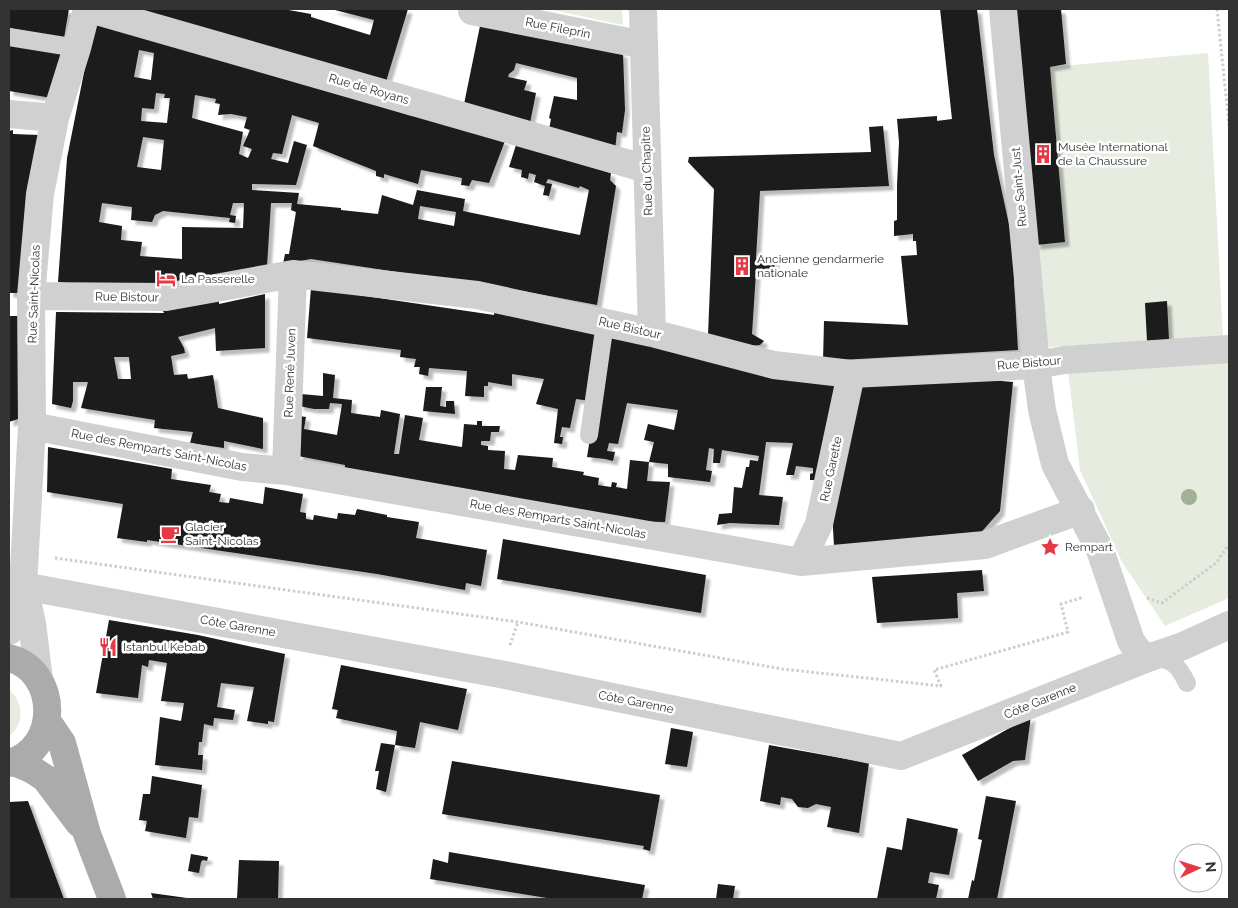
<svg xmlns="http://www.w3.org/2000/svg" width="1238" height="908" viewBox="0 0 1238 908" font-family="Raleway,sans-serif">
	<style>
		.green { fill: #e6ecdf }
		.building { fill: #1a1a1a; fill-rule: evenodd; filter: url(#shadow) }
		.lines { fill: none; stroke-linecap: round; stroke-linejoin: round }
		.path { stroke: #cdcdcd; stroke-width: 3; stroke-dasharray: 2.5 2.5; stroke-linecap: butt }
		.service { stroke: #d0d0d0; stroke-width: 18 }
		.minor { stroke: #d0d0d0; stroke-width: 28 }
		.primary { stroke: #ababab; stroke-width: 28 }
		.tree { fill: #a2b095 }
		.labels { text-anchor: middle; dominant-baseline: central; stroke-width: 5; stroke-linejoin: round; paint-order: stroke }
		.street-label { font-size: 12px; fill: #333; stroke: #fff }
		.poi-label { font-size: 12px; fill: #333; stroke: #fff; text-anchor: start }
	</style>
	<defs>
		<filter id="shadow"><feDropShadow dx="4.5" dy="4.5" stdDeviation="1" flood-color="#0004"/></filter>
	</defs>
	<rect width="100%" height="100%" fill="#fff"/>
	<path class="green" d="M548 9H622L623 25Z
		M1208 53 1223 337 1046 347 1036 245 1065 242 1050 67Z
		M1229 359V598L1165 626 1122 562 1080 470 1068 371Z
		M9 690C24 702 25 724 9 736Z"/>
	<path class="building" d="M9 9H69L64 38 9 28Z
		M131 9H283L311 14V17L370 35 374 20 331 9H408L385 85Z
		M940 9H977L994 155 1021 280 1014 281 1018 350 823 361 824 321 908 325 901 256 917 255 916 241H913V234L894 236V221L897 220V186L899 142 897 119 937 116V121L952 119Z
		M1016 9H1061L1066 64 1050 67 1065 242 1036 245Z
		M95 17 412 116 413 113 505 141 489 183 472 180 469 186 461 185 462 178 421 170 418 184 384 174V178L376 176V171L313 146 319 123 292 115 282 154 273 153 271 159 288 163 294 141 307 145 296 185 252 184V190L299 193 297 204 341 208V210L378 214 382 195 413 205 417 190 465 199 463 211 580 235 589 190 580 186 579 188 548 179 546 183 552 184 549 196 543 195 545 186 534 182 536 175 529 173 528 179 521 177 522 170 509 167 516 145 611 173 610 180 616 186 597 305 523 291 311 259 283 264 285 254H289L296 212 291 210 292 203H271L267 266 131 290 58 282 67 158ZM139 50 154 53 151 80 134 77ZM156 93 165 94 164 98H170L167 123 141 121 142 108 154 109ZM195 95 216 99 215 103 220 104 218 115 231 114 247 117 244 128 250 130 243 146 252 149 248 158 239 154 243 132 192 118ZM143 137 164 140 161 170 137 167ZM102 203 132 207 131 220 152 222 155 215 163 211 230 218 229 222 235 223 236 216 230 215 233 203H244L243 228 182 227V259L140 256 142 242 121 240 122 226 99 222ZM420 206 456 212 454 226 418 219Z
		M481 21 623 53 625 110 622 133 617 132 615 150 548 134 551 119 549 118 554 96 577 100V78L516 63 514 70 509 74 508 77 527 81 524 90 536 93 529 128 463 109Z
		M9 43 62 52 52 98 9 91Z
		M883 126 889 186 760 191 756 258 775 260 774 273 756 272 752 334 764 341 760 345 750 346 708 335 714 189 688 162 689 157 871 152 869 127Z
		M13 130V134L39 135 21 293H9V131Z
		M311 288 494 315 495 307 598 330 591 401 576 399 570 428 562 427 560 437H563L562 444 554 443 558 409 536 404 544 379 512 374V386L488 382V386H484V397L465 396 467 371 429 368 428 376 419 374 420 367H414L416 359 400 357 401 350 307 338Z
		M265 294V348L216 351 215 328 178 337 184 348 185 353 171 356 174 375 187 374 188 379 213 375 218 408 263 418V449L224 441V448L190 443 193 432 154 428 155 420 81 408 88 382H73V401L71 408 52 404 56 312 164 313 163 311 219 301V304ZM114 357H129L131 379H118Z
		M1167 301 1169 340 1147 341 1145 303Z
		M9 316H20L21 418 9 422Z
		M607 332 839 379 820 480H810V474L813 473V468L796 466 794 475H786L793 443 766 442 759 495 783 497 779 525 730 523 717 525 719 514 732 513 734 487 742 488 746 467H749L750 460 758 461 759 456 722 450 720 463H713L714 449 709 448 706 470 712 471 710 482 668 477V464L649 462 654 442 644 440 648 424 674 430 678 410 627 403 618 444 609 443 607 451 615 452 613 461 605 459 587 457Z
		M323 373 335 375 333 398 352 400 351 413 380 417 381 410 400 414 394 454H399L405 415 423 418 419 440 462 447 464 424 477 425V421H482V426H500L499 432H491L490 441H481V445L488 446V450L505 451 504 469 515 470 518 455 553 458 552 467 584 472 583 475 599 478 598 485 611 487 612 482 617 483 616 487 627 489 630 460 649 462 647 481 670 482 665 522 623 521 344 476 345 465 298 456 299 416 306 417 304 429 337 435 342 404 330 403 329 409H314L299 406 301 394 323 396Z
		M956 377 1013 382 1000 511 977 537 834 546 832 512 859 385Z
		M426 387H442L440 406 446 407V401H454L455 414 423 411Z
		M48 447 172 469 171 479 211 485 209 492 221 494 219 502 229 503 230 498 263 504 265 487 303 494 300 512 306 513V519L313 520 314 515 337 519 338 513 355 515 357 509 387 515V517L419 522 416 538 487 550 481 586 466 583 465 590 377 574 147 540V542L117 538 123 504 47 492Z
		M503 539 706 575 701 613 497 579Z
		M982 570 984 591 957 593 958 618 877 623 872 577Z
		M109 620 198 635 285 654 274 722 268 721V724L247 721 254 687 221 683 217 707 235 710 233 720 214 718 213 726 204 724 202 742H199L198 755H203L202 770 155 765 160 717 181 721 184 703 161 701 167 663 149 660 148 667 142 665 138 698 96 693Z
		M341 665 467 689 458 730 420 722 415 748 395 745 397 731 336 718 338 710 332 709Z
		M1031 716 1025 760 1013 761 978 781 962 755Z
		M671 728 693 732 687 767 665 764Z
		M381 743 395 745 386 792 376 789 379 771H375Z
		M769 745 869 763 859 833 827 827 831 807 816 804 808 808 798 807 792 799 781 797 780 805 760 801Z
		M452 761 660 795 650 851 643 849 644 846 442 814Z
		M152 776 202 785 198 818 189 817 186 838 145 831 147 821 139 820 143 794H150Z
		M986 796 1016 801 997 899H968L972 880 974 881 982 840 978 839Z
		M28 801 51 864 64 899H9V802Z
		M907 818 958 829 949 875 930 872 928 883 939 885 936 899H877L887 847 902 850Z
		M449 852 645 885 642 899H553L430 879 433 859 448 863Z
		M191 854 208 857 207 861 203 860 201 862 199 873 188 871Z
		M239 860 279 861 278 899H237Z
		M718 884 735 886 733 899H716Z
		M151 893 187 898V899H153Z"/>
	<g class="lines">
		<path class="path" d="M1217 9 1229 125
			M55 558 518 622 782 669 941 686 934 670 1068 632 1061 604 1084 597
			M1147 598 1162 603 1216 563 1229 544
			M510 645 518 622"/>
		<path class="service" d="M9 37 77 48
			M589 435 605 323
			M1153 656C1174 661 1178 665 1187 683"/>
		<path class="minor" d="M90 9 647 169
			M643 9 652 333
			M1003 9 1036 365 1042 410 1055 464 1100 550 1131 641 1138 651 1148 658
			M472 11 644 45
			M9 114 55 118
			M31 296 166 297 293 274 477 295 652 333 774 365 851 374 1036 365 1064 360 1229 349
			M32 426 242 467 286 471 801 562 985 545 1081 510
			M286 471 293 274
			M801 562 819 524 851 374
			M23 586 500 674 901 756 1148 658 1183 646 1229 625
			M24 588 32 623 39 680
			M9 631 13 622 23 586 32 426 31 296 40 194 55 118 77 48 87 9"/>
		<path class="primary" d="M9 658C60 671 60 750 9 763
			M47 721 62 743 87 834 112 899
			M14 762 31 769 45 778 79 823"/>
	</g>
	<circle class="tree" cx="1189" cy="497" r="8"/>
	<defs>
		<g id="building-bare" transform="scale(1.5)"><path d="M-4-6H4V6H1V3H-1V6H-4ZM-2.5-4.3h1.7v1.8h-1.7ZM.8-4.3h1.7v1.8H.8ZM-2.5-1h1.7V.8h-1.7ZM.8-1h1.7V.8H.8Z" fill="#e63946" stroke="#fff" stroke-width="2.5" paint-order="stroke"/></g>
		<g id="hotel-bare" transform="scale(1.5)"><path d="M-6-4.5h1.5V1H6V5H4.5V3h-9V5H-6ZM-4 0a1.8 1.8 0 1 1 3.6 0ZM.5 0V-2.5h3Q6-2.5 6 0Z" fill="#e63946" stroke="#fff" stroke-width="2.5" paint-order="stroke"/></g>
		<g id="cafe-bare" transform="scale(1.5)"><path d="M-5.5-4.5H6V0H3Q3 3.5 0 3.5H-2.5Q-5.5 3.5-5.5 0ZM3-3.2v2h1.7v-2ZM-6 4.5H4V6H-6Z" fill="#e63946" stroke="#fff" stroke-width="2.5" paint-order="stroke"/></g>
		<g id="sight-bare" transform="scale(1.5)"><path d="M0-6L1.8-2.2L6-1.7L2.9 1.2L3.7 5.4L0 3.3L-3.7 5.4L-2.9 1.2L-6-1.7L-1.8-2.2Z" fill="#e63946" stroke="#fff" stroke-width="2.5" paint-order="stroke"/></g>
		<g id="restaurant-bare" transform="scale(1.5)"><path d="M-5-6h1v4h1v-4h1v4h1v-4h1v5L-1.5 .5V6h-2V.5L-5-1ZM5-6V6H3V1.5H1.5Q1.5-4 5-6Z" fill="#e63946" stroke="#fff" stroke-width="2.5" paint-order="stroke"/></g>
	</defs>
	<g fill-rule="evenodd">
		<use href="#building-bare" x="1043" y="154"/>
		<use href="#building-bare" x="742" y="266"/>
		<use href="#hotel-bare" x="166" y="279"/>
		<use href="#cafe-bare" x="170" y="534"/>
		<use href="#sight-bare" x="1050" y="547"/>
		<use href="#restaurant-bare" x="108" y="647"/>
	</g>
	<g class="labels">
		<g class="street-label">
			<text transform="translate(558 28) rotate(11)">Rue Fileprin</text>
			<text transform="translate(369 89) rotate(16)">Rue de Royans</text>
			<text transform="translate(647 171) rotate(-92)">Rue du Chapitre</text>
			<text transform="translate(1019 187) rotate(-95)">Rue Saint-Just</text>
			<text transform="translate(34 294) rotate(-88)">Rue Saint-Nicolas</text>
			<text transform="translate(127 297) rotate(1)">Rue Bistour</text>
			<text transform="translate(630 328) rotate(13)">Rue Bistour</text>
			<text transform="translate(1029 363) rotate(-5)">Rue Bistour</text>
			<text transform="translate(290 373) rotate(-88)">Rue René Juven</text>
			<text transform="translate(159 450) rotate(11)">Rue des Remparts Saint-Nicolas</text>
			<text transform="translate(831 469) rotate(-78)">Rue Garette</text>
			<text transform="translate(558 519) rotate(10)">Rue des Remparts Saint-Nicolas</text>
			<text transform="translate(238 626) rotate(10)">Côte Garenne</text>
			<text transform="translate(1040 701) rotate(-22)">Côte Garenne</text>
			<text transform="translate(636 702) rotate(11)">Côte Garenne</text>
		</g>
		<g class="poi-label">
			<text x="1058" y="147">Musée International<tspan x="1058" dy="14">de la Chaussure</tspan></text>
			<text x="757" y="259">Ancienne gendarmerie<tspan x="757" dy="14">nationale</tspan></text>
			<text x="181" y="279">La Passerelle</text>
			<text x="185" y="527">Glacier<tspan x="185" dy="14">Saint-Nicolas</tspan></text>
			<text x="1065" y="547">Rempart</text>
			<text x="123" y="647">Istanbul Kebab</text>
		</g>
	</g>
	<rect width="1238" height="908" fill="none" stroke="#333333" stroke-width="20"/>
	<g transform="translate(1198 868) rotate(86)"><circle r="24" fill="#ffffff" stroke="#adadad"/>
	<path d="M0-4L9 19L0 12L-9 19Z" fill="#e63946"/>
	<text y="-8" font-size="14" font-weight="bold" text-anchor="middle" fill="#333333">N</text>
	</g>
</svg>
